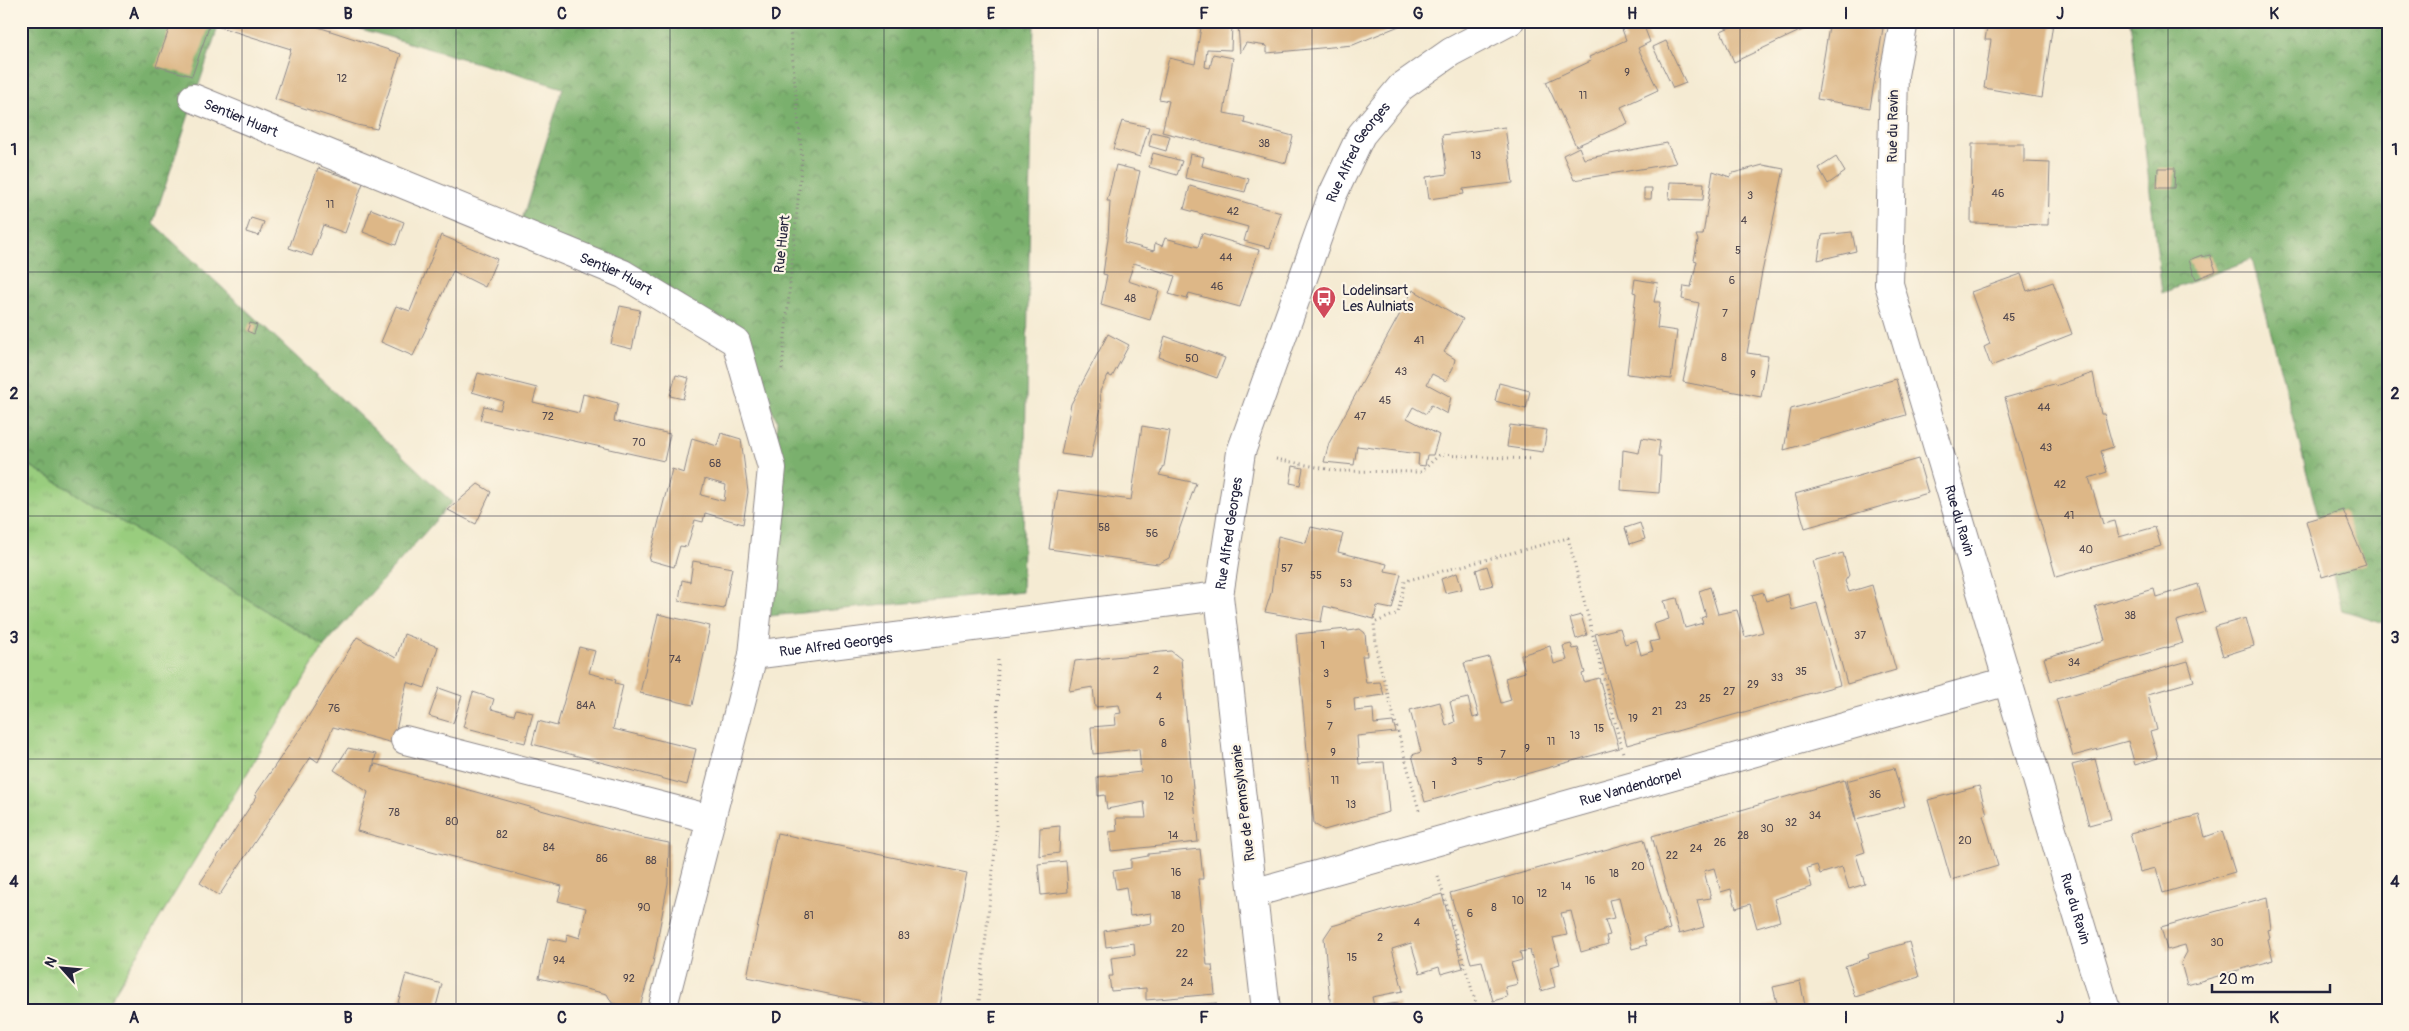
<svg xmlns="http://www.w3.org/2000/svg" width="2409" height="1031" viewBox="0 0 2409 1031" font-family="Pangolin,sans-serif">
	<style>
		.grass { fill: url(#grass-tufts); stroke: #5e785c }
		.forest { fill: url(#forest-crowns); stroke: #4e6954 }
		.building { fill: #ddb787; fill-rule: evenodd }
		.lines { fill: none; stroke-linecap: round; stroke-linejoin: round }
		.minor-casing { stroke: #8c8687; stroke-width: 30 }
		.path { stroke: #8c8687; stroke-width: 3; stroke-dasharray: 1 4; stroke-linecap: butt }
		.minor { stroke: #fff; stroke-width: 28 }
		.grid { fill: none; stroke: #22223b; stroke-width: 1; stroke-opacity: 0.55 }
		.labels { text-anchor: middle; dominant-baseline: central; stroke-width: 4.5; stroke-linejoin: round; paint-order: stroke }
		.number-label { font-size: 11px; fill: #51474e }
		.street-label { font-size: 14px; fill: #22223b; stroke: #fcf5e5 }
		.poi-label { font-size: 14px; fill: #22223b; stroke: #fcf5e5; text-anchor: start }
		.neatline { fill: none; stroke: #22223b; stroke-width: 2 }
		.grid-label { font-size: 16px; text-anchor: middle; font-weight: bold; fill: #22223b }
	</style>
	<defs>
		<pattern id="grass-tufts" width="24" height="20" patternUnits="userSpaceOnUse" patternTransform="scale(1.25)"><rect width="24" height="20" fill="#99cd7e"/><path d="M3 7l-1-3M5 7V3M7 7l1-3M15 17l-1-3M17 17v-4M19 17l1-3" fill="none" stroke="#84b06e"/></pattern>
		<pattern id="forest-crowns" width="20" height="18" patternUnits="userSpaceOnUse" patternTransform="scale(1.25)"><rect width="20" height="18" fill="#7ab06d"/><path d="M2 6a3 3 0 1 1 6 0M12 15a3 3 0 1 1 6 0" fill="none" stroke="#648f5b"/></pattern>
	</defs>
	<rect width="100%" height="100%" fill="#fcf5e5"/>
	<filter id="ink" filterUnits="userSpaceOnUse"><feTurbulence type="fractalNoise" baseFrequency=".02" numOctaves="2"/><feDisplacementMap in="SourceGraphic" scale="10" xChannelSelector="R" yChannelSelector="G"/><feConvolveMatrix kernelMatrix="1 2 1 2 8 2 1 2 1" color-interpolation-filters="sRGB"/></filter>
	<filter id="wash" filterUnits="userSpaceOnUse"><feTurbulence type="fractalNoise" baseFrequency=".0096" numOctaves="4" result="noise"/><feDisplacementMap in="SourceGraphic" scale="20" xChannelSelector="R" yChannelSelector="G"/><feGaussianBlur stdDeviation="1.12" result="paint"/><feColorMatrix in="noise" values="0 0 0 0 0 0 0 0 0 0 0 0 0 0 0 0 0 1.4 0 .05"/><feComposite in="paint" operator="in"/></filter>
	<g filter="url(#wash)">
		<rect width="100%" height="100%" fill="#f5ebd3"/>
		<path class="grass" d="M21 460 324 646 104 1010H21Z"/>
		<path class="forest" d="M21 21H220L153 223 452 502 324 646 21 460Z
			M334 21H1034L1022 592 770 616 777 420 736 342 522 220 563 88Z
			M2130 21H2388V624L2342 610 2252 259 2162 293Z"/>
		<g id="blocks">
			<path class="building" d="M172 21H300L401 54 377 129 357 125 275 99 291 49 210 24 192 76 156 66Z
				M1202 21H1411L1353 45 1267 53V46L1246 43 1240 53 1238 25H1232L1231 50 1207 49 1205 67 1210 68 1213 54 1233 58 1224 113 1245 117 1244 123 1293 136 1286 163 1162 132 1169 101 1159 99 1169 58 1195 64Z
				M1619 21H1642L1650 42 1638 48 1658 90 1621 107 1628 123 1576 146 1546 82 1591 61 1589 57 1626 40Z
				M1744 21H1821L1734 62 1721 31Z
				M1830 21 1883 28 1870 108 1817 99Z
				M1988 21 2053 23 2042 98 1984 88 1991 40H1985Z
				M1666 41 1686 83 1673 88 1653 47Z
				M1122 121 1149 127 1140 157 1113 149Z
				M1505 127 1513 183 1463 189 1464 194 1429 199 1426 177 1447 174 1442 135Z
				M1152 132 1170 136 1166 151 1149 146Z
				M1667 143 1676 163 1574 180 1563 155 1579 147 1584 159Z
				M1972 144H2024V162L2050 163 2048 225 1971 223Z
				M1153 153 1182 161 1177 175 1149 167Z
				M1190 154 1204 157 1202 166 1249 179 1245 192 1185 178Z
				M1836 157 1845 172 1828 184 1819 168Z
				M1116 165 1140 171 1124 243 1154 251 1155 243 1162 246 1165 238 1198 247 1202 233 1259 250 1240 307 1189 293 1187 299 1169 294 1175 276 1134 263 1128 281 1159 291 1150 320 1101 305 1107 275 1103 274 1108 238 1110 201H1107Z
				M1763 165 1784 169 1762 272 1747 353 1768 356 1761 397 1683 382 1699 303 1682 299 1684 286 1691 287 1697 261 1694 260 1698 240 1696 235H1703L1713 171 1730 177 1733 173Z
				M318 168 363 183 345 233 323 225 312 256 289 248Z
				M2158 168H2175L2174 188H2157Z
				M1670 182 1704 183 1703 200 1669 199Z
				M1190 186 1281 213 1270 248 1244 241 1248 227 1184 209Z
				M1644 188H1652L1651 199H1644Z
				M371 209 404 222 396 245 363 232Z
				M251 218 264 222 259 236 246 232Z
				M1852 232 1856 251 1818 260 1822 235Z
				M441 235 497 259 485 287 453 271 413 356 381 342 396 306 410 311Z
				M2202 255V257L2210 255 2216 271 2196 279 2189 260Z
				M2021 274 2027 291 2053 282 2072 334 1991 366 1984 347 1990 344 1971 292Z
				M1635 279 1658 283 1654 302H1660L1657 328 1677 331 1671 379 1627 374 1636 293 1633 292Z
				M1413 290 1463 319 1444 352 1455 359 1453 368 1446 381 1432 374 1427 384 1451 397 1447 414 1431 405 1426 414 1413 407 1407 418 1439 435 1433 455H1427L1425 466 1418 465 1419 454 1357 446 1354 465 1324 462 1329 443Z
				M620 306 640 310 632 349 611 344Z
				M250 323 257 325 254 334 247 331Z
				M1108 334 1129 345 1112 377 1108 375 1100 391 1101 407 1091 458 1061 454 1071 404Z
				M1165 336 1225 358 1217 378 1159 357Z
				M478 373 537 388 533 402 579 413 583 394 618 403 614 421 670 434 664 461 480 420 484 406 500 410 503 401 472 392Z
				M2093 373 2101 414H2104L2113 447 2101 451 2107 472 2089 478 2103 524 2115 521 2119 537 2155 527 2161 546 2056 577 2005 398 2054 384 2055 386Z
				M676 375 689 378 683 399 670 396Z
				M1896 379 1906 415 1784 450 1791 409Z
				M1499 383 1530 391 1526 409 1495 401Z
				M1510 425 1547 430 1543 452 1507 447Z
				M1142 426 1170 431 1164 466 1159 475 1196 483 1169 558 1158 564 1049 549 1058 490 1131 500Z
				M721 433 741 439 748 492 743 524 705 513 703 522 695 520 687 547 680 546 674 567 649 560 672 469 684 473 692 438 717 446ZM705 479 726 485 724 501 701 495Z
				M1642 438 1660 441 1658 456H1661L1659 493 1621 490 1623 450 1639 453Z
				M1918 459 1928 493 1805 528 1795 494Z
				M1293 466 1303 468 1300 485 1290 483Z
				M478 484 491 492 476 524 448 510Z
				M2343 510 2366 564 2322 577 2306 521Z
				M1640 523 1645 539 1630 544 1625 528Z
				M1311 527 1343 534 1338 552 1387 564 1385 571 1401 574 1392 609 1377 606 1374 619 1324 606 1321 622 1265 612 1271 593 1278 536 1306 543Z
				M1843 553 1849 575 1845 581 1849 592 1872 585 1896 670 1847 684 1813 561Z
				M693 561 732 568 724 609 679 601 682 580 690 582Z
				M1487 566 1493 585 1481 588 1476 570Z
				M1457 573 1462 589 1445 593 1441 579Z
				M2198 584 2206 612 2176 621 2183 643 2051 681 2044 658 2105 640 2095 606 2154 589 2156 597Z
				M1710 587 1718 614 1737 610 1745 637 1763 632 1752 595 1763 592 1766 601 1788 594 1792 610 1817 603 1840 685 1627 745 1595 634 1620 628 1625 644 1637 640 1641 655 1653 651 1650 642 1659 640 1654 624 1669 619 1664 601 1677 598 1685 628 1703 623 1701 618 1706 616 1699 591Z
				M658 614 710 626 693 705 640 693Z
				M1581 615 1587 635 1576 639 1570 618Z
				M2246 618 2254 646 2223 656 2214 627Z
				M1347 629 1348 631 1360 629 1365 633 1367 656H1362L1366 683 1380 682 1384 695 1354 699 1355 711 1373 709 1374 724 1393 722 1396 732 1357 736 1359 764 1384 762 1389 812 1324 830 1314 824 1296 634Z
				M404 634 438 647 425 688 407 682 393 743 333 727 318 762 311 757 219 896 200 883 257 796 255 795 306 720 357 637 396 658Z
				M1571 644 1573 649 1578 648 1585 673 1582 674 1584 682 1599 678 1619 748 1425 802 1412 755 1421 752 1410 710 1440 702 1446 726 1455 722 1450 702 1468 698 1473 718 1479 716 1464 663 1489 657 1501 703 1511 700 1505 678 1525 672 1521 655 1550 646 1554 664 1567 660 1563 646Z
				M579 647 595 651 589 673 616 680 615 683 623 685 613 729 696 749 687 785 532 744 538 721 557 726Z
				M1171 651 1181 659 1198 842 1111 851 1109 832 1117 831 1116 818H1146L1144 802 1107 809 1105 795 1098 796 1097 777 1141 772 1139 749 1093 754 1091 727 1116 725 1115 714 1121 713 1119 705 1095 707 1093 687 1069 691 1075 661Z
				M2188 661 2194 681 2148 694 2157 730 2150 732 2158 758 2135 765 2128 741 2073 756 2056 699Z
				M439 688 462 696 453 723 429 716Z
				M473 692 494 699 491 709 514 715 516 709 533 713 525 743 463 727Z
				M348 748 376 754 372 772 375 764 638 837 669 843 668 883 653 963 639 1010 612 1003 607 994 539 978 548 938 566 942 567 934 580 938 586 908 558 901 562 886 357 831 368 792 334 770Z
				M2095 759 2111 819 2089 825 2072 765Z
				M1894 768 1905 806 1856 819 1846 781Z
				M1844 780 1865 852 1856 855 1865 884 1849 889 1842 867 1820 874 1817 865 1807 868 1812 887 1774 899 1780 921 1757 928 1750 904 1736 908 1731 889 1721 892 1714 868 1704 871 1711 898 1697 900 1704 927 1679 934 1652 836Z
				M1979 786 1987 814 1983 815 1998 866 1951 880 1928 800Z
				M2199 815 2205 837 2222 831 2235 872 2163 893 2156 868 2140 872 2130 833Z
				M1060 826 1059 853 1039 856 1040 828Z
				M777 833 967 873 938 1010H905L747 977Z
				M1644 839 1670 929 1644 937 1647 945 1632 949 1619 898 1609 900 1614 918 1605 920 1610 935 1606 936 1608 944 1581 952 1571 911 1561 913 1567 935 1553 938 1560 964 1550 967 1555 987 1541 991 1530 950 1520 952 1522 960 1511 963 1518 984 1505 987 1507 997 1493 1001 1482 961 1471 963 1450 893Z
				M1200 849 1203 879H1198L1207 965H1212L1215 994 1146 1000V988L1111 991 1109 976H1113L1111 958 1135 955 1134 943 1106 947 1104 931 1152 923 1151 913 1130 916 1126 887 1116 889 1113 871 1131 868V859L1148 856V854Z
				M1066 861 1068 892 1041 895 1038 864Z
				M1442 894 1463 968 1441 974 1439 967 1420 973 1411 943 1392 949 1403 991 1372 997 1374 1006 1399 1003 1400 1010H1331L1324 938 1332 926Z
				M2267 897 2271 929 2268 930 2270 938 2268 939 2273 960 2187 985 2181 963 2187 952 2185 945 2167 950 2161 927Z
				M1909 942 1919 977 1855 997 1845 966 1869 958 1868 954Z
				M406 974 442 984 435 1010H396Z
				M1800 981 1806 1010H1756L1777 1003 1773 987Z
				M1216 1003V1010H1165V1008Z"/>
		</g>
	</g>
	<g filter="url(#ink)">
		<use href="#blocks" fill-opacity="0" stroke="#8c8687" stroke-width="1"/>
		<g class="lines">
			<g class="minor-casing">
				<g id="minor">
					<path id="s1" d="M1904 21 1894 75 1889 284 2106 1010"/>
					<path id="s2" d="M193 98 623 274 736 342 772 468 753 655"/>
					<path d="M405 740 711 819"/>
					<path id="s3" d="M1253 893 2008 681"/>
					<path id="s4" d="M662 1010 753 655 1219 596"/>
					<path id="s5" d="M1266 1010 1219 596 1241 452 1333 194 1361 135 1401 87 1451 52 1510 21"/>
				</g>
			</g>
			<path class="path" d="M782 369 802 158 789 21
				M1276 459 1337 471 1421 472 1439 455 1532 459
				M1419 810 1377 654 1374 623 1398 613 1405 581 1568 538 1623 753
				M1438 876 1478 1010
				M978 1010 996 841 998 657"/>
			<use href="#minor" class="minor"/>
		</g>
	</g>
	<path class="grid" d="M242 21V1010M456 21V1010M670 21V1010M884 21V1010M1098 21V1010M1312 21V1010M1525 21V1010M1740 21V1010M1954 21V1010M2168 21V1010M21 272H2388M21 516H2388M21 759H2388"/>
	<defs>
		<g id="bus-pin" transform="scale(1.25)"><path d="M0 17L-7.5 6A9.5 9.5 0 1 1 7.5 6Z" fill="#d1495b" stroke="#fcf5e5"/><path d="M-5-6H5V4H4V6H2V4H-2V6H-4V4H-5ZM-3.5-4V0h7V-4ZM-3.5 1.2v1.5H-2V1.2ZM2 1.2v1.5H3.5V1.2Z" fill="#fff"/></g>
	</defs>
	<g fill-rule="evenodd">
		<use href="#bus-pin" x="1324" y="298"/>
	</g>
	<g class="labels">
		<g class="number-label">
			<text x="1627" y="72">9</text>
			<text x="342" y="78">12</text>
			<text x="1583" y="95">11</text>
			<text x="1264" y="143">38</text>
			<text x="1476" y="155">13</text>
			<text x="1998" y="193">46</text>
			<text x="1750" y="195">3</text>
			<text x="330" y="204">11</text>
			<text x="1233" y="211">42</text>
			<text x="1744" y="220">4</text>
			<text x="1738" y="250">5</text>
			<text x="1226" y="257">44</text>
			<text x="1732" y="280">6</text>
			<text x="1217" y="286">46</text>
			<text x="1130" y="298">48</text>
			<text x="1725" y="313">7</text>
			<text x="2009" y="317">45</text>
			<text x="1419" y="340">41</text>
			<text x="1724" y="357">8</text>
			<text x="1192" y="358">50</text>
			<text x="1401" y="371">43</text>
			<text x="1753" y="374">9</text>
			<text x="1385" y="400">45</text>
			<text x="2044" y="407">44</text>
			<text x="548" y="416">72</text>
			<text x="1360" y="416">47</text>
			<text x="639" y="442">70</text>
			<text x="2046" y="447">43</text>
			<text x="715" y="463">68</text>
			<text x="2060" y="484">42</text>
			<text x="2069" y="515">41</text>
			<text x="1104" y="527">58</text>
			<text x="1152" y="533">56</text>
			<text x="2086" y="549">40</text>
			<text x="1287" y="568">57</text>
			<text x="1316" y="575">55</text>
			<text x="1346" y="583">53</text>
			<text x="2130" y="615">38</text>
			<text x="1860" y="635">37</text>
			<text x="1323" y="645">1</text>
			<text x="675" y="659">74</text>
			<text x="2074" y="662">34</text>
			<text x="1156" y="670">2</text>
			<text x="1801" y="671">35</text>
			<text x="1326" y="673">3</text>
			<text x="1777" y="677">33</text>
			<text x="1753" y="684">29</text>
			<text x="1729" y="691">27</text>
			<text x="1159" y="696">4</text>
			<text x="1705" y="698">25</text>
			<text x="1329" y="704">5</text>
			<text x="586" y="705">84A</text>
			<text x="1681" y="705">23</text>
			<text x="334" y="708">76</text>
			<text x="1657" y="711">21</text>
			<text x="1633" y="718">19</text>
			<text x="1162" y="722">6</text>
			<text x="1330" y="726">7</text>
			<text x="1599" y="728">15</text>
			<text x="1575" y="735">13</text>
			<text x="1551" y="741">11</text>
			<text x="1164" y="743">8</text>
			<text x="1527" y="748">9</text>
			<text x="1333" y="752">9</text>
			<text x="1503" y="754">7</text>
			<text x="1454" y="761">3</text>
			<text x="1480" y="761">5</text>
			<text x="1167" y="779">10</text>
			<text x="1335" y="780">11</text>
			<text x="1434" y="785">1</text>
			<text x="1875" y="794">36</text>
			<text x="1169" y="796">12</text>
			<text x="1351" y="804">13</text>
			<text x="394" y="812">78</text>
			<text x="1815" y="815">34</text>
			<text x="452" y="821">80</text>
			<text x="1791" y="822">32</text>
			<text x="1767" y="828">30</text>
			<text x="502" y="834">82</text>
			<text x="1173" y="835">14</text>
			<text x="1743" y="835">28</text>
			<text x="1965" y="840">20</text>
			<text x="1720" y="842">26</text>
			<text x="549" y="847">84</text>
			<text x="1696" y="848">24</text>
			<text x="1672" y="855">22</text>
			<text x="602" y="858">86</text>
			<text x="651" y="860">88</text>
			<text x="1638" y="866">20</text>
			<text x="1176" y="872">16</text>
			<text x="1614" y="873">18</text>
			<text x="1590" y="880">16</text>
			<text x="1566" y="886">14</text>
			<text x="1542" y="893">12</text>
			<text x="1176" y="895">18</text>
			<text x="1518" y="900">10</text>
			<text x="644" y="907">90</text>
			<text x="1494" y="907">8</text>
			<text x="1470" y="913">6</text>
			<text x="809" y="915">81</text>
			<text x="1417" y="922">4</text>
			<text x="1178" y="928">20</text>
			<text x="904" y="935">83</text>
			<text x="1380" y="937">2</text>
			<text x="2217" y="942">30</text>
			<text x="1182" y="953">22</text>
			<text x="1352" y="957">15</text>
			<text x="559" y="960">94</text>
			<text x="629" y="978">92</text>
			<text x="1187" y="982">24</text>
		</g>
		<g class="street-label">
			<text stroke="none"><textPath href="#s2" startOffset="52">Sentier Huart</textPath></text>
			<text transform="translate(1893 126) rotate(-89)">Rue du Ravin</text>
			<text stroke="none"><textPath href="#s5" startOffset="885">Rue Alfred Georges</textPath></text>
			<text transform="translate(782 244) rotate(-84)">Rue Huart</text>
			<text stroke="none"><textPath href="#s2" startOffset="458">Sentier Huart</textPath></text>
			<text stroke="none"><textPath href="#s1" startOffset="511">Rue du Ravin</textPath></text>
			<text stroke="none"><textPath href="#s5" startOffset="480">Rue Alfred Georges</textPath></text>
			<text stroke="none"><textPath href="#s4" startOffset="450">Rue Alfred Georges</textPath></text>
			<text stroke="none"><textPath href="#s3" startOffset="392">Rue Vandendorpel</textPath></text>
			<text transform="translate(1243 803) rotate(-97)">Rue de Pennsylvanie</text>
			<text stroke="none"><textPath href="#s1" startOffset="916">Rue du Ravin</textPath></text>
		</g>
		<g class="poi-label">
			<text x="1342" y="290">Lodelinsart<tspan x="1342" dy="16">Les Aulniats</tspan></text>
		</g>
	</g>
	<rect width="2409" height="1031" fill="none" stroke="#fcf5e5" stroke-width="55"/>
	<g transform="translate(62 968) rotate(297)" stroke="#fcf5e5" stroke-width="4" paint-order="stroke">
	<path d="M0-4L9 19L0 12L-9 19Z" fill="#22223b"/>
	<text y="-8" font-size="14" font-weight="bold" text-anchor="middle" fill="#22223b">N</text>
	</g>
	<path d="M2212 984v8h118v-8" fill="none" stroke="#22223b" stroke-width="2.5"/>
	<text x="2219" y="984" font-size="15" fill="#22223b" stroke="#fcf5e5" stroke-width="4" paint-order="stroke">20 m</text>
	<rect x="28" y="28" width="2354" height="976" class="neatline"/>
	<g class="grid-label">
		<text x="134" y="19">A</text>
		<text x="348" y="19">B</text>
		<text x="562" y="19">C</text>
		<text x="776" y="19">D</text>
		<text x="991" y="19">E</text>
		<text x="1204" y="19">F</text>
		<text x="1418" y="19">G</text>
		<text x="1632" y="19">H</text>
		<text x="1846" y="19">I</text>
		<text x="2060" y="19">J</text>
		<text x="2274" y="19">K</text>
		<text x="14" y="155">1</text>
		<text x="2395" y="155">1</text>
		<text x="14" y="399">2</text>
		<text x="2395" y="399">2</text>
		<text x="14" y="643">3</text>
		<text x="2395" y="643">3</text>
		<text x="14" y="887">4</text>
		<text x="2395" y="887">4</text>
		<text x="134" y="1023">A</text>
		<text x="348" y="1023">B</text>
		<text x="562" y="1023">C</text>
		<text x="776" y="1023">D</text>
		<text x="991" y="1023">E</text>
		<text x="1204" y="1023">F</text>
		<text x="1418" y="1023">G</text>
		<text x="1632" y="1023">H</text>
		<text x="1846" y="1023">I</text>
		<text x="2060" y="1023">J</text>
		<text x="2274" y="1023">K</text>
	</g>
</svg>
